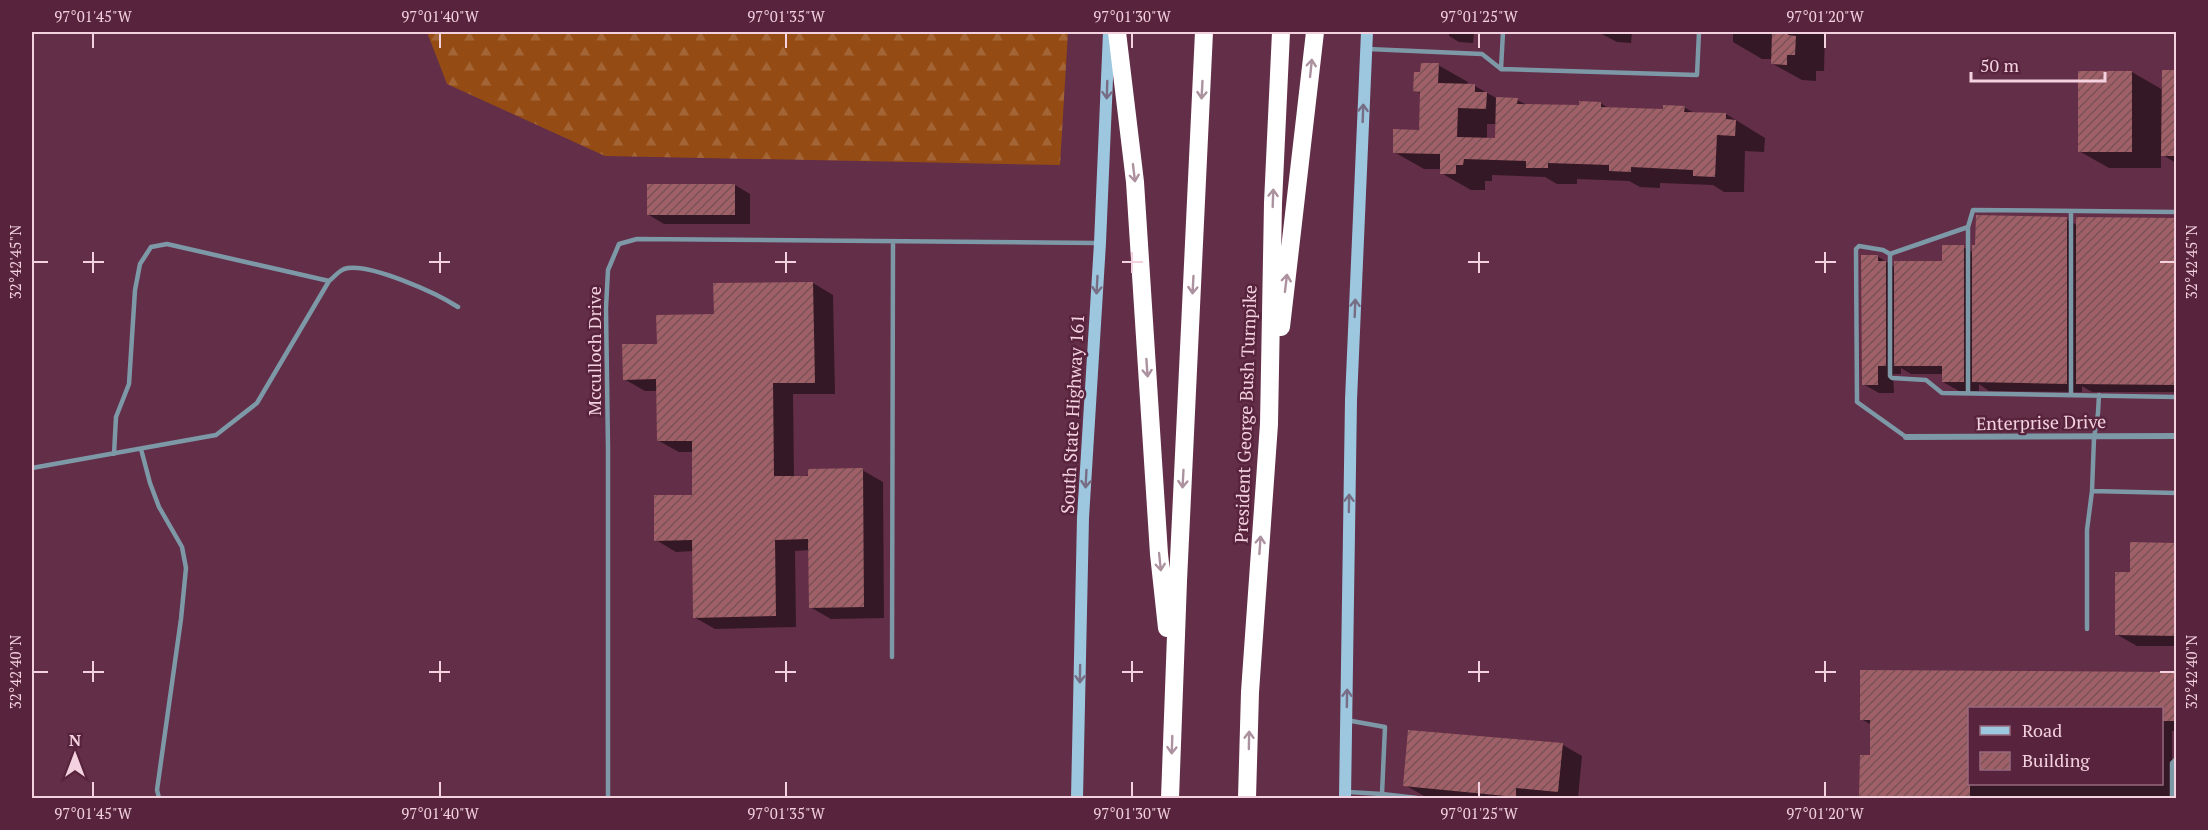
<svg xmlns="http://www.w3.org/2000/svg" width="2208" height="830" viewBox="0 0 2208 830" font-family="'PT Serif',serif">
	<style>
		.forest { fill: url(#forest-firs) }
		.shadow { fill: #0007; fill-rule: evenodd }
		.building { fill: url(#building-hatch) }
		.lines { fill: none; stroke-linecap: round; stroke-linejoin: round }
		.lane { stroke: #7d98a7; stroke-width: 4.5 }
		.street { stroke: #7d98a7; stroke-width: 6 }
		.secondary { stroke: #9cc7df; stroke-width: 12 }
		.highway { stroke: #fff; stroke-width: 18 }
		.oneway { stroke: #ac919e }
		.oneway2 { stroke: #776d85 }
		.ticks { fill: none; stroke: #f3d1df; stroke-width: 2 }
		.labels { text-anchor: middle; dominant-baseline: central; stroke-width: 5; stroke-linejoin: round; paint-order: stroke }
		.street-label { font-size: 18px; fill: #f3d1df; stroke: #58233c }
		.neatline { fill: none; stroke: #f3d1df; stroke-width: 2 }
		.ticks-label { font-size: 15px; text-anchor: middle; fill: #f3d1df }
	</style>
	<defs>
		<pattern id="forest-firs" width="22" height="20" patternUnits="userSpaceOnUse" patternTransform="scale(1.5)"><rect width="22" height="20" fill="#954c14"/><path d="M5 1l3.5 6h-7zM16 11l3.5 6h-7z" fill="#a46536"/></pattern>
		<pattern id="building-hatch" width="6" height="6" patternUnits="userSpaceOnUse" patternTransform="scale(1.5)"><rect width="6" height="6" fill="#a06067"/><path d="M-1 1l2-2M0 6l6-6M5 7l2-2" fill="none" stroke="#795157"/></pattern>
	</defs>
	<rect width="100%" height="100%" fill="#632e47"/>
	<path class="forest" d="M427 32H1068L1060 165 605 156 447 84Z"/>
	<path class="shadow" d="M1449 32H1481L1474 33 1473 43 1459 42 1449 36Z
		M1598 32H1639H1632L1631 43 1617 42Z
		M1733 32H1825L1824 71H1816V81L1802 80 1773 64V59H1762L1733 42Z
		M1438 65 1468 82 1467 85 1475 86 1498 99 1517 100 1527 105 1581 107 1600 103 1610 109 1665 111 1684 107 1694 113 1726 114 1765 138 1764 152 1745 151 1744 192H1724L1713 185 1660 183V188L1640 187 1629 181 1577 179V184H1557L1545 177 1492 175V181H1485V190H1471L1441 173V169H1424L1394 152 1420 131 1421 94 1415 90 1422 74ZM1487 124H1497L1496 140 1487 139Z
		M2132 72 2163 90V72H2176V163L2161 154V168H2109L2079 151Z
		M735 185 750 194V224H664L649 215Z
		M2066 219 2077 225V219L2176 220V392H2092L2082 386V392L1989 391 1979 384V391H1959L1943 382V374H1911L1901 368V374H1893L1894 393H1879L1863 384 1877 256 1896 268 1943 262 1963 247 1974 253Z
		M813 283 833 295 835 394H793L794 477 862 470 883 482 884 618 831 619 810 607V550L795 551 796 627 715 629 694 617 693 551 676 552 656 540 694 497 693 452H679L659 441 658 391H645L624 379 658 346 715 315Z
		M2132 544H2176V646H2137L2116 634 2132 573Z
		M1861 671 2176 673V731H2172V787L2176 790V798H1861V756H1872V725L1861 719ZM1970 708H2162V784H1970Z
		M1533 741 1563 745 1582 756 1578 798H1445L1424 796 1405 785Z"/>
	<path class="building" d="M1772 32H1788V35L1796 36 1795 55H1787V65L1771 64Z
		M1421 63H1439L1438 83 1475 84V92H1487L1486 109 1458 108 1457 137 1495 138 1496 97 1518 98 1517 104 1579 105V101L1601 102V107L1663 109V105L1685 106 1684 112 1726 113V119L1736 120 1735 136 1717 135 1715 177 1693 176V170L1631 167V172L1609 171V165L1548 163V168H1526V161L1464 159 1463 165H1456V174H1440V154L1393 153V129L1419 130 1420 92 1413 91 1414 72H1420Z
		M2162 70H2176V156H2161Z
		M2078 71H2132V152H2078Z
		M647 184H735V215H647Z
		M1976 215 2067 217V384L1972 382V245H1975Z
		M2076 217 2176 218V385L2076 384Z
		M1942 245H1964V382H1942V366H1894V261H1942Z
		M1861 255H1878V261H1886V366H1878V385H1862Z
		M813 282 815 383H773L774 476H808V469L863 468 864 607 809 608 808 539 775 540 776 616 693 618 692 540 654 541V495H692V441H657L656 379 623 380 622 344H657L656 315 714 314 713 283Z
		M2130 542 2176 543V636L2115 635V572H2130Z
		M1860 670 2176 672V721H2162V708H1970V798H1859L1860 755H1870V720H1860Z
		M1408 730 1563 743 1558 792 1516 788V797L1403 786Z"/>
	<g class="lines">
		<path class="lane" d="M1503 32 1501 69 1697 75 1699 32
			M1368 49 1482 54 1501 69
			M2071 211V395
			M1890 254V376L1892 378 1926 380 1942 393 2176 397
			M1968 393V227
			M2099 395 2098 413 2094 438 2092 491 2176 493
			M1906 437 1857 402 1856 249 1859 246 1883 250 1890 254 1968 227 1973 210 2176 212
			M141 449 150 483 159 507 182 547 186 568 181 619 157 790 159 798
			M114 454 116 417 129 384 135 290 140 264 151 247 167 244 329 281
			M32 468 216 435 257 403 329 281C334 277 339 271 344 269 367 261 438 294 458 307
			M2087 629V530L2092 491
			M892 657 893 241
			M1346 720 1385 727 1382 794 1348 792
			M608 798V448L606 308 608 270 619 244 637 239 1097 243
			M1382 798V794L1417 798
			M2172 798V763L2176 759"/>
		<path class="street" d="M1906 437 2176 436"/>
		<path class="secondary" d="M1077 798 1083 518 1100 243 1109 32
			M1345 798 1351 400 1367 32"/>
		<path class="highway" d="M1117 32 1135 182 1159 554 1167 628
			M1281 327 1315 32
			M1170 798 1178 581 1204 32
			M1247 798 1250 692 1269 424 1273 203 1281 32"/>
	</g>
	<defs><path id="oneway-shaft" d="M-6 0H5M1.5-3L5.5 0L1.5 3" fill="none" stroke-width="1.6" stroke-linecap="round" stroke-linejoin="round" transform="scale(1.5)"/></defs>
	<g class="oneway">
		<use href="#oneway-shaft" transform="translate(1311 68) rotate(-84)"/>
		<use href="#oneway-shaft" transform="translate(1202 90) rotate(93)"/>
		<use href="#oneway-shaft" transform="translate(1134 173) rotate(83)"/>
		<use href="#oneway-shaft" transform="translate(1273 198) rotate(-88)"/>
		<use href="#oneway-shaft" transform="translate(1286 283) rotate(-83)"/>
		<use href="#oneway-shaft" transform="translate(1193 285) rotate(93)"/>
		<use href="#oneway-shaft" transform="translate(1147 368) rotate(86)"/>
		<use href="#oneway-shaft" transform="translate(1183 479) rotate(93)"/>
		<use href="#oneway-shaft" transform="translate(1260 545) rotate(-86)"/>
		<use href="#oneway-shaft" transform="translate(1160 562) rotate(84)"/>
		<use href="#oneway-shaft" transform="translate(1249 740) rotate(-89)"/>
		<use href="#oneway-shaft" transform="translate(1172 745) rotate(92)"/>
	</g>
	<g class="oneway2">
		<use href="#oneway-shaft" transform="translate(1107 90) rotate(92)"/>
		<use href="#oneway-shaft" transform="translate(1363 113) rotate(-88)"/>
		<use href="#oneway-shaft" transform="translate(1097 285) rotate(93)"/>
		<use href="#oneway-shaft" transform="translate(1355 308) rotate(-88)"/>
		<use href="#oneway-shaft" transform="translate(1086 479) rotate(93)"/>
		<use href="#oneway-shaft" transform="translate(1349 503) rotate(-89)"/>
		<use href="#oneway-shaft" transform="translate(1080 674) rotate(91)"/>
		<use href="#oneway-shaft" transform="translate(1347 698) rotate(-89)"/>
	</g>
	<path class="ticks" d="M93 33V48M440 33V48M786 33V48M1132 33V48M1479 33V48M1825 33V48M93 252V273M440 252V273M786 252V273M1132 252V273M1479 252V273M1825 252V273M33 262H48M83 262H104M429 262H450M775 262H796M1122 262H1143M1468 262H1489M1815 262H1836M2160 262H2175M93 661V682M440 661V682M786 661V682M1132 661V682M1479 661V682M1825 661V682M33 672H48M83 672H104M429 672H450M775 672H796M1122 672H1143M1468 672H1489M1815 672H1836M2160 672H2175M93 782V797M440 782V797M786 782V797M1132 782V797M1479 782V797M1825 782V797"/>
	<g class="labels">
		<g class="street-label">
			<text transform="translate(594 351) rotate(-90)">Mcculloch Drive</text>
			<text transform="translate(1072 414) rotate(-87)">South State Highway 161</text>
			<text transform="translate(1245 414) rotate(-88)">President George Bush Turnpike</text>
			<text transform="translate(2041 422) rotate(-1)">Enterprise Drive</text>
		</g>
	</g>
	<rect width="2208" height="830" fill="none" stroke="#58233c" stroke-width="66"/>
	<rect x="1968" y="707" width="195" height="78" fill="#58233c" stroke="#96697d" stroke-width="1.5"/>
	<rect x="1980" y="726" width="30" height="9" fill="#9cc7df" stroke="#96697d" stroke-width="1.5"/>
	<text x="2022" y="737" font-size="18" fill="#f3d1df">Road</text>
	<rect x="1980" y="752" width="30" height="18" fill="url(#building-hatch)" stroke="#96697d" stroke-width="1.5"/>
	<text x="2022" y="767" font-size="18" fill="#f3d1df">Building</text>
	<g transform="translate(75 755)" stroke="#58233c" stroke-width="4.5" paint-order="stroke">
	<path d="M0-4.5L10 22L0 15L-10 22Z" fill="#f3d1df"/>
	<text y="-9" font-size="16" font-weight="bold" text-anchor="middle" fill="#f3d1df">N</text>
	</g>
	<path d="M1971 72v9h134v-9" fill="none" stroke="#f3d1df" stroke-width="3"/>
	<text x="1980" y="72" font-size="18" fill="#f3d1df" stroke="#58233c" stroke-width="4.5" paint-order="stroke">50 m</text>
	<rect x="33" y="33" width="2142" height="764" class="neatline"/>
	<g class="ticks-label">
		<text x="93" y="22">97°01'45"W</text>
		<text x="440" y="22">97°01'40"W</text>
		<text x="786" y="22">97°01'35"W</text>
		<text x="1132" y="22">97°01'30"W</text>
		<text x="1479" y="22">97°01'25"W</text>
		<text x="1825" y="22">97°01'20"W</text>
		<text transform="translate(16 262) rotate(-90)" y="5">32°42'45"N</text>
		<text transform="translate(2192 262) rotate(-90)" y="5">32°42'45"N</text>
		<text transform="translate(16 672) rotate(-90)" y="5">32°42'40"N</text>
		<text transform="translate(2192 672) rotate(-90)" y="5">32°42'40"N</text>
		<text x="93" y="819">97°01'45"W</text>
		<text x="440" y="819">97°01'40"W</text>
		<text x="786" y="819">97°01'35"W</text>
		<text x="1132" y="819">97°01'30"W</text>
		<text x="1479" y="819">97°01'25"W</text>
		<text x="1825" y="819">97°01'20"W</text>
	</g>
</svg>
